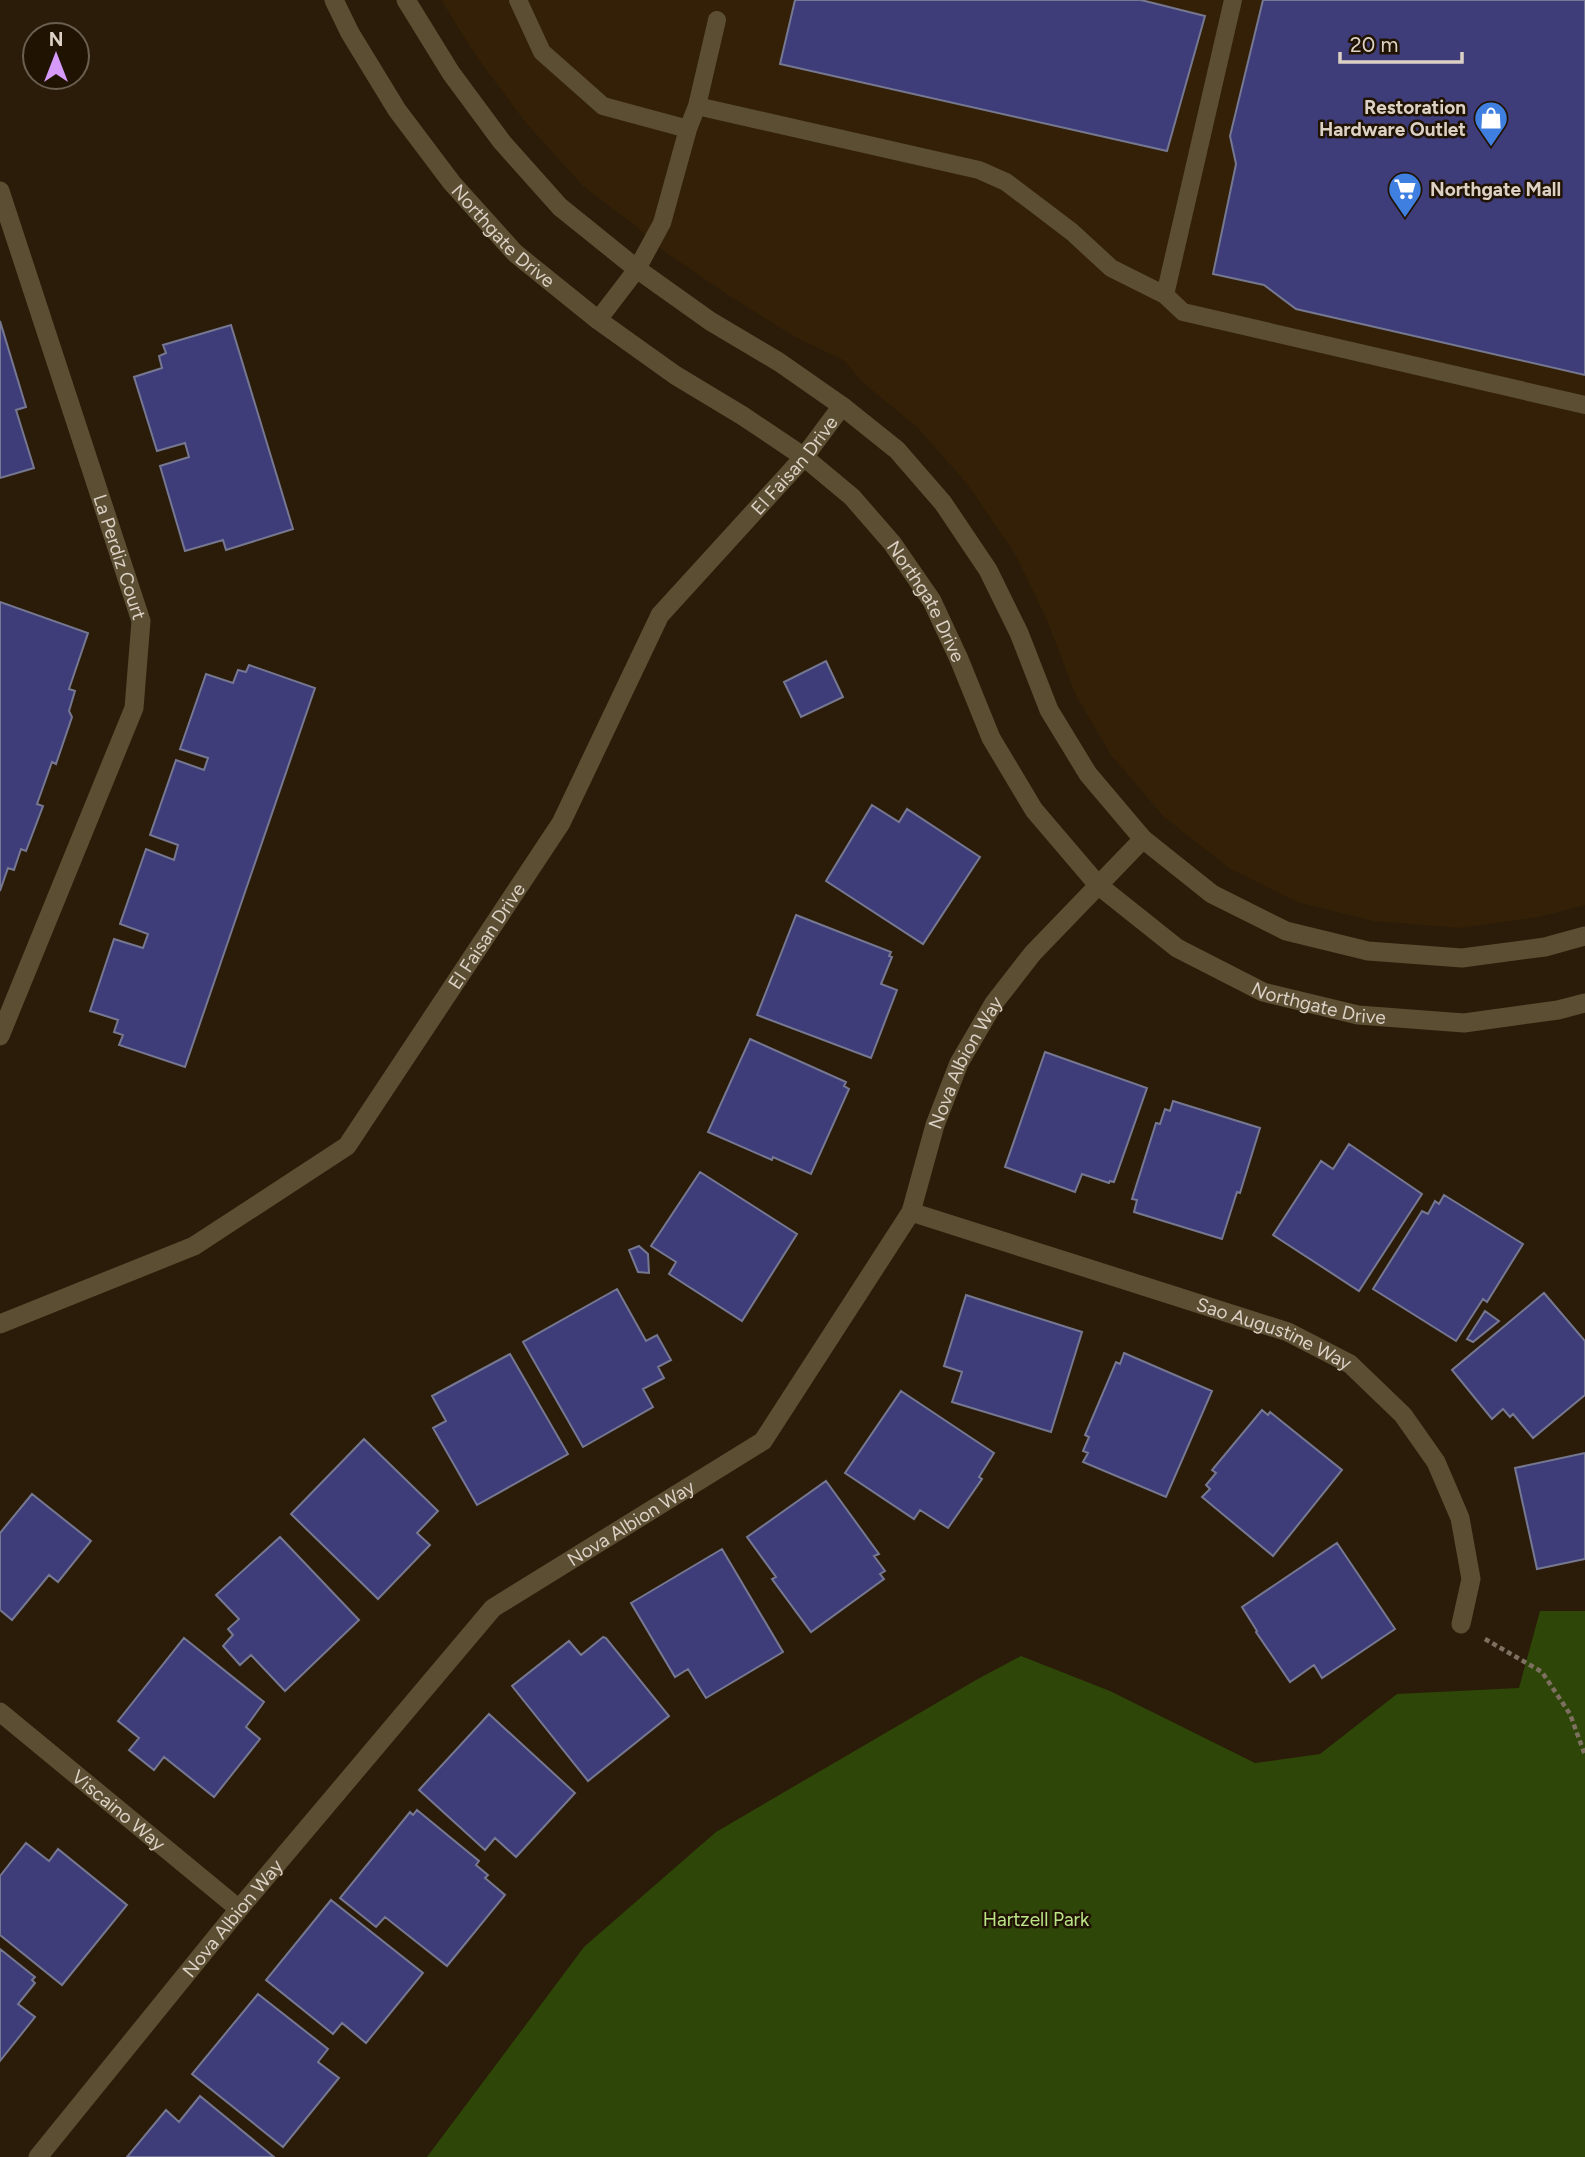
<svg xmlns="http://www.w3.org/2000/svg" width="1585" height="2157" viewBox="0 0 1585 2157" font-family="Figtree,sans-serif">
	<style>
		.built { fill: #332006 }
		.green { fill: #2e4608 }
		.building { fill: #3f3d79; stroke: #767891; stroke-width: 2 }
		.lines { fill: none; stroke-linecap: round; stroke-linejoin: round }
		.path { stroke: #7d7060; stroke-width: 4.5; stroke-dasharray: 5 3.5; stroke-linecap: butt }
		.service { stroke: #5b4e33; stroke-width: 18 }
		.minor { stroke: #5b4e33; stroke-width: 19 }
		.tertiary { stroke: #5b4e33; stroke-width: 19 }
		.labels { text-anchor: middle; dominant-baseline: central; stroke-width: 5; stroke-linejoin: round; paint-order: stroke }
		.poi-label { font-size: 19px; font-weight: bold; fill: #dbd1c5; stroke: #211302; text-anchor: end }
		.street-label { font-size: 19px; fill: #dbd1c5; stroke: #211302 }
		.park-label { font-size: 19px; fill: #bbe587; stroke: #211302 }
	</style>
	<rect width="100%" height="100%" fill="#2b1c09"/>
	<path class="built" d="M441 0H1585V905L1539 917 1461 928 1373 921 1297 902 1229 868 1164 817 1111 755 1076 696 1047 620 1015 554 968 485 918 428 861 381 845 361 795 337 728 295 655 245 637 227 582 185 526 123 476 56Z"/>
	<path class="green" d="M1540 1611H1585V2157H427L584 1947 716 1832 976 1680 1021 1656 1110 1691 1255 1763 1320 1754 1397 1694 1519 1688Z"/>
	<path class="building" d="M795 0H1141L1205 16 1167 151 780 64Z
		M1263 0H1585V375L1296 309 1264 285 1213 274 1236 164 1230 136Z
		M0 321 26 407 16 410 34 468 0 478Z
		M231 325 293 529 226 550 223 540 185 551 160 466 189 457 185 443 157 451 134 377 162 368 159 356 166 353 163 345Z
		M0 602 88 633 69 689 75 691 69 711 72 717 56 764 52 762 37 804 43 806 26 851 21 849 14 870 8 868 0 891Z
		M826 661 843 697 801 717 784 682Z
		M249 665 315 688 185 1067 119 1045 123 1035 114 1032 118 1020 90 1011 114 939 143 948 148 934 120 924 146 849 174 860 178 845 150 835 176 760 204 770 208 758 180 749 206 674 233 683 238 670 246 672Z
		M872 805 899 822 907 809 980 857 923 944 826 881Z
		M796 915 891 952 889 956 892 957 881 984 897 990 871 1058 757 1015Z
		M750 1039 846 1082 844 1086 849 1089 811 1174 773 1157 772 1160 708 1132Z
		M1045 1052 1147 1088 1114 1182 1110 1181 1109 1183 1082 1174 1075 1192 1005 1167Z
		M1173 1101 1260 1128 1240 1193 1237 1192 1222 1239 1134 1212 1137 1200 1132 1199 1156 1123 1160 1124 1165 1109 1170 1111Z
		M1349 1144 1422 1194 1359 1291 1273 1235 1321 1161 1333 1169Z
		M700 1172 797 1234 742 1321 669 1274 676 1262 651 1246Z
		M1444 1195 1523 1244 1487 1302 1483 1299 1456 1341 1373 1289 1422 1211 1428 1214 1435 1201 1439 1204Z
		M639 1246 648 1254 649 1273 638 1272 629 1250Z
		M617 1289 646 1341 657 1335 671 1360 658 1367 664 1378 643 1389 653 1407 583 1447 523 1342Z
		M1544 1293 1585 1341V1395L1533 1438 1513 1414 1510 1417 1503 1409 1492 1419 1452 1370Z
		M966 1295 1082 1332 1051 1432 952 1402 962 1372 944 1366Z
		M1485 1311 1499 1321 1473 1342 1467 1339Z
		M1124 1353 1212 1391 1166 1497 1083 1462 1088 1453 1083 1451 1089 1437 1085 1435 1116 1362 1120 1364Z
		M510 1354 568 1454 477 1505 433 1428 446 1421 432 1396Z
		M901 1391 994 1453 979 1477 982 1479 948 1528 920 1510 914 1519 845 1473Z
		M1262 1410 1268 1415 1270 1412 1342 1470 1273 1556 1202 1497 1210 1489 1206 1485 1216 1473 1212 1470Z
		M364 1439 438 1511 417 1533 430 1545 378 1599 291 1514Z
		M1585 1453V1559L1537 1569 1515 1468Z
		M826 1481 879 1554 874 1556 885 1571 880 1574 884 1579 811 1632 772 1579 776 1577 747 1537Z
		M32 1494 91 1541 58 1582 49 1575 12 1620 0 1610V1533Z
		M280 1537 359 1620 285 1691 251 1655 240 1665 223 1646 233 1635 228 1629 239 1619 216 1595Z
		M1337 1543 1395 1629 1322 1678 1314 1665 1290 1682 1256 1632 1257 1631 1242 1607Z
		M722 1549 783 1652 706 1698 688 1669 675 1677 631 1603Z
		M603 1637 606 1638 669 1716 588 1781 512 1686 569 1641 581 1655Z
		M184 1638 264 1702 246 1727 260 1739 214 1797 164 1757 154 1770 129 1750 139 1738 118 1721Z
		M489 1714 575 1793 516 1857 495 1838 485 1850 419 1790Z
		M417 1810 479 1861 476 1865 488 1875 485 1878 505 1895 447 1966 385 1917 376 1927 340 1898 410 1812 413 1815Z
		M26 1843 49 1861 58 1849 127 1905 62 1985 0 1935V1876Z
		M331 1900 423 1973 366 2043 342 2023 333 2034 266 1980Z
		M0 1949 35 1977 32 1980 35 1983 18 2004 35 2017 0 2061Z
		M258 1994 328 2049 318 2062 339 2078 283 2147 192 2074Z
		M200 2096 274 2157H127L166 2110 179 2122Z"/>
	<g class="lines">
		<path class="path" d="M1485 1639 1542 1672 1570 1714 1585 1755"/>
		<path class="service" d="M518 0 542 52 603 106 688 129
			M1233 0 1165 295 1183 312 1585 405
			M697 106 979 170 1006 182 1072 232 1111 268 1165 295
			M598 320 637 269 662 223 688 129 697 106 717 20"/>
		<g class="minor">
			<path id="s1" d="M0 191 141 621 134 708 0 1036"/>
			<path id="s2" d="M911 1212 1288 1332 1350 1364 1403 1415 1436 1462 1460 1518 1471 1579 1461 1624"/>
			<path id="s3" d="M0 1324 194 1246 347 1146 561 823 660 615 804 457 842 406"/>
			<path id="s4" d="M0 1712 239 1909"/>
			<path id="s5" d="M38 2157 239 1909 493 1608 763 1441 911 1212 935 1125 959 1063 994 1003 1033 953 1143 839"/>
		</g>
		<g class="tertiary">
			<path id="s6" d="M334 0 350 33 397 110 452 183 515 253 598 320 675 375 743 416 804 457 852 497 892 543 932 601 959 659 991 738 1034 810 1098 885 1177 948 1263 992 1358 1015 1464 1023 1558 1010 1585 1003"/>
			<path d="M406 0 451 73 502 142 560 207 637 269 710 321 779 362 842 406 897 450 943 503 988 570 1019 633 1049 710 1088 774 1143 839 1212 894 1286 931 1368 951 1462 958 1545 947 1585 936"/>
		</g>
	</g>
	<defs>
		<g id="shop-pin" transform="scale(1.75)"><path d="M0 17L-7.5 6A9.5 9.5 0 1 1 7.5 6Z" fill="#3f7fe0" stroke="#211302"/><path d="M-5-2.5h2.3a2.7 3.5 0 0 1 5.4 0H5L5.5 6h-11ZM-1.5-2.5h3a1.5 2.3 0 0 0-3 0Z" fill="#fff"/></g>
		<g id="supermarket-pin" transform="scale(1.75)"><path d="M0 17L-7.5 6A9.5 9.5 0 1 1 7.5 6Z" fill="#3f7fe0" stroke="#211302"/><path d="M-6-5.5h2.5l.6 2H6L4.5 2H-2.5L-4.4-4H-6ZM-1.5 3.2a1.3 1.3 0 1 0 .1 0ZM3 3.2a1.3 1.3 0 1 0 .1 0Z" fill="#fff"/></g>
	</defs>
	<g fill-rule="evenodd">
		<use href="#shop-pin" x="1491" y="118"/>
		<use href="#supermarket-pin" x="1405" y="189"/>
	</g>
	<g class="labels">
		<g class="poi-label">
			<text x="1466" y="107">Restoration<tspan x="1466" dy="22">Hardware Outlet</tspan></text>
			<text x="1430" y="189" text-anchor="start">Northgate Mall</text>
		</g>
		<g class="street-label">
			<text stroke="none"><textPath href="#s6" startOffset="292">Northgate Drive</textPath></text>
			<text stroke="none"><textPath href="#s3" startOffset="1211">El Faisan Drive</textPath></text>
			<text stroke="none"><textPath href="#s1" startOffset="385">La Perdiz Court</textPath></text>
			<text stroke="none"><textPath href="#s6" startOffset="858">Northgate Drive</textPath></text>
			<text stroke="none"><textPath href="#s3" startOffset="644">El Faisan Drive</textPath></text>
			<text stroke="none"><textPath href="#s6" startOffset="1447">Northgate Drive</textPath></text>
			<text stroke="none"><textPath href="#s5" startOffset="1463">Nova Albion Way</textPath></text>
			<text stroke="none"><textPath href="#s2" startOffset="383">Sao Augustine Way</textPath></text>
			<text stroke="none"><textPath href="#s5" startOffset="875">Nova Albion Way</textPath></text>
			<text stroke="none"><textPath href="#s4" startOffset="154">Viscaino Way</textPath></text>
			<text stroke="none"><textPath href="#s5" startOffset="308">Nova Albion Way</textPath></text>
		</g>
		<g class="park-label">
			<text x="1036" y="1919">Hartzell Park</text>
		</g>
	</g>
	<g transform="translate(56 56)"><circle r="33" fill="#211302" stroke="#6b5f50" stroke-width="2"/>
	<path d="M0-5L12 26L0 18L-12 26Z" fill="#d69bfa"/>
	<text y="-10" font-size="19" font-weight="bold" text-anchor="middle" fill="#dbd1c5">N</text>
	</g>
	<path d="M1340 52v10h122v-10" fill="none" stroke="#dbd1c5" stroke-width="3.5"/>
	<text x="1350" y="52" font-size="21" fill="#dbd1c5" stroke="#211302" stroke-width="5" paint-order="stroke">20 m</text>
</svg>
